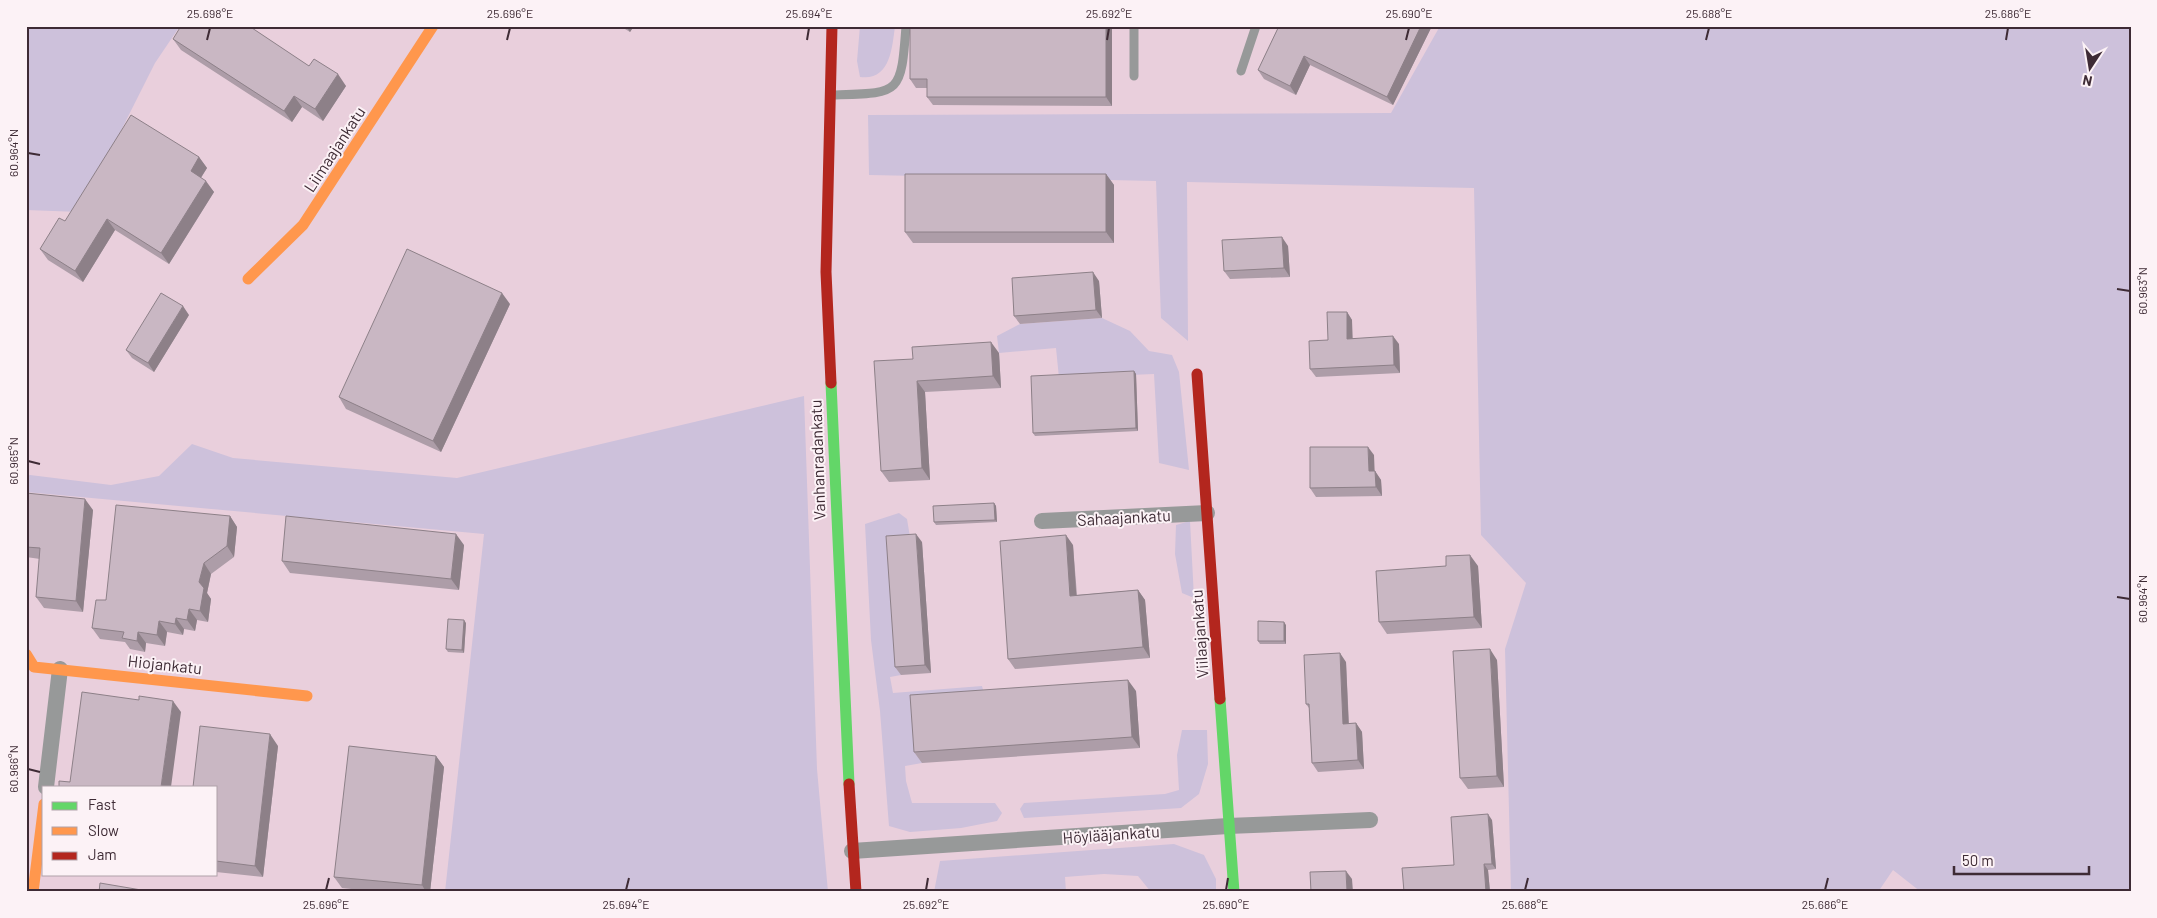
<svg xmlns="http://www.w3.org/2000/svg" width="2157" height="918" viewBox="0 0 2157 918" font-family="Barlow,sans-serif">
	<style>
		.green { fill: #cdc1db }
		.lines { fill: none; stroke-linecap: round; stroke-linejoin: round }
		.lane { stroke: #979999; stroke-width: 9 }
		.street { stroke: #979999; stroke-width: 16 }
		.fast { stroke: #63d668; stroke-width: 11 }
		.slow { stroke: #ff974d; stroke-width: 11 }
		.jam { stroke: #b3261e; stroke-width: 11 }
		.wall { fill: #ad9da8 }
		.shaded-wall { fill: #8d8088 }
		.building { fill: #c9b7c3; stroke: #8d8088 }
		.ticks { fill: none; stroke: #3e2b35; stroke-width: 2 }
		.labels { text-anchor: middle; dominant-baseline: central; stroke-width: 4; stroke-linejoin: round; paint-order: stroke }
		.street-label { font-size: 16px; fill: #3e2b35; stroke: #fcf2f6 }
		.neatline { fill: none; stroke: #3e2b35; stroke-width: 2 }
		.ticks-label { font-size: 12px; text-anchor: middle; fill: #3e2b35 }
	</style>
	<rect width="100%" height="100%" fill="#e9cfdc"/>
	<path class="green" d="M26 26H180L155 63 80 212 26 210Z
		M860 26H895C892 49 890 81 860 77L857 61Z
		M1440 26H2131V892H1921L1893 870 1878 892H1511L1505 649 1526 583 1481 535 1474 188 1187 182 1188 341 1161 318 1156 181 869 175 868 115 1391 113Z
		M1102 318 1130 331 1149 351 1172 355 1179 372 1189 470 1159 463 1154 374 1059 378 1056 348 999 353 997 336 1020 324Z
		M804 396 817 769 828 892H445L484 534 26 492V476L30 475 111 485 159 476 192 444 233 458 457 478Z
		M899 513 907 519 911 543 892 545 901 675 890 677 893 693 982 686 986 701 918 706 922 763 905 766 906 781 912 803H995L1002 813 997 821 961 828 910 832 889 826 880 711 871 640 865 524Z
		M1190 521 1194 598 1182 593 1175 554 1176 525Z
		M1182 730H1207L1208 764 1199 794 1181 808 1024 818 1020 809 1024 803 1165 794 1179 790 1177 755Z
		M1174 844 1204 855 1216 879V892H1151L1138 876 1104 874 1065 877 1066 892H934L940 861Z"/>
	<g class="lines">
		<path class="lane" d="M1241 71 1256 26
			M1134 76V26
			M832 95C900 93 901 96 906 26"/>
		<path class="street" d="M1042 521 1207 513
			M46 787 60 669
			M852 851 1228 826 1370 820"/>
		<path class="fast" d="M831 383 849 784
			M1220 699 1234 892"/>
		<path class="slow" d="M248 279 303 225 433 26
			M26 654 34 667 307 696
			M33 892 44 804"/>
		<path class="jam" d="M1197 374 1220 699
			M831 383 826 272 832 26
			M849 784 856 892"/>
	</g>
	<path class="wall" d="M620 26H634L630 32Z
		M1112 26V106L933 105 927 97V88H916L910 79Z
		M1279 26H1432L1393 105 1310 65 1296 95 1264 79 1258 70Z
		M173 39 309 66 346 86 323 121 302 107 292 122 181 50Z
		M199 157 207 168 201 178 214 192 169 264 115 230 83 282 48 260 40 249 65 221Z
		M1106 174 1114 185V243H913L905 232Z
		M1288 246 1290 277 1230 279 1224 271Z
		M1099 281 1102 318 1020 324 1014 316Z
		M510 304 441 452 346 409 339 397Z
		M1347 312 1352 320V338L1399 344 1400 373 1316 377 1310 369 1328 340Z
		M189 315 154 372 132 358 126 350Z
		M999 353 1001 388 925 392 930 480 889 482 881 471 913 359Z
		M1134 371 1136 374 1138 431 1035 436 1033 433Z
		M1374 455V471H1375L1381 480 1382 496 1316 497 1310 488Z
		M26 493 93 510 83 612 44 608 36 597 40 559 26 557Z
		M994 503 996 506 997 522 936 525 934 522Z
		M230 516 237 527 234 557 211 574 207 593 211 599 208 622 197 620 195 631 184 629 183 635 167 632 165 646 146 643 145 652 130 649 125 642 100 639 92 628 106 600Z
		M922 542 931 673 901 675 895 667Z
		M464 545 459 590 290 573 282 561Z
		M1073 545 1077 595 1138 590 1145 600 1150 658 1015 669 1008 659Z
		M1446 566H1478L1482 628 1387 634 1379 622Z
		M466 623 464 653 448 652 446 649Z
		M1286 625V644H1260L1258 641Z
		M1497 660 1504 787 1468 789 1460 778Z
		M1346 662 1349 724 1356 723 1362 732 1364 769 1318 772 1312 763 1309 708 1306 704Z
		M1136 691 1140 748 922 763 914 752Z
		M278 746 263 877 216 872V787Z
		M436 756 444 767 430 892H379L342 888 334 877Z
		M1492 820 1496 869 1488 870 1490 892H1404L1454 865Z"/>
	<path class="shaded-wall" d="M626 26H634L630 32Z
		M1106 26H1112V106L1106 97Z
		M1421 26H1432L1393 105 1387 97Z
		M1304 56 1310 65 1296 95 1290 86Z
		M338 74 346 86 323 121 315 109Z
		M294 96 302 107 292 122 284 111Z
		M199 157 207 168 198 182 191 171Z
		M1106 174 1114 185V243L1106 232Z
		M206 181 214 192 169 264 161 253Z
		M107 219 115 230 83 282 75 271Z
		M1282 237 1288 246 1290 277 1284 268Z
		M1093 272 1099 281 1102 318 1096 310Z
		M502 293 510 304 441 452 433 441Z
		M183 306 189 315 154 372 148 363Z
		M1347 312 1352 320 1353 347 1347 339Z
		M1393 336 1399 344 1400 373 1394 365Z
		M991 342 999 353 1001 388 993 376Z
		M1134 371 1136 374 1138 431 1136 428Z
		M917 381 925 392 930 480 922 468Z
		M1368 447 1374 455 1375 480 1369 471Z
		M1375 471 1381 480 1382 496 1376 487Z
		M85 499 93 510 83 612 76 601Z
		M994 503 996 506 997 522 995 520Z
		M230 516 237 527 234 557 227 546Z
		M456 534 464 545 459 590 451 579Z
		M916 534 922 542 931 673 925 665Z
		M1066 535 1073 545 1077 606 1070 596Z
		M1470 555 1478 566 1482 628 1474 617Z
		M204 563 211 574 207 593 211 599 208 622 200 611 199 582Z
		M1138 590 1145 600 1150 658 1143 647Z
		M189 609 197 620 195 631 187 620Z
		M176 618 184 629 183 635 175 624Z
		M464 620 466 623 464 653 462 650Z
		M159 621 167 632 165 646 157 635Z
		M1284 622 1286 625V644L1284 641Z
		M138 632 146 643 145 652 137 641Z
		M1490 649 1497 660 1504 787 1497 776Z
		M1340 653 1346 662 1349 733 1343 724Z
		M1128 680 1136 691 1140 748 1132 737Z
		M173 701 181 712 171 787H161Z
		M1356 723 1362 732 1364 769 1358 760Z
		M270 734 278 746 263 877 255 866Z
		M436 756 444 767 430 892H426L422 885Z
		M1488 814 1492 820 1496 869 1492 864Z
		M1484 864 1488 870 1490 892H1486Z
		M1346 871 1352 879 1353 892H1347Z"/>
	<path class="building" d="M181 26H249L309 66 314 59 338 74 315 109 294 96 284 111 173 39Z
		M910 26H1106V97H927V79H910Z
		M1279 26H1421L1387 97 1304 56 1290 86 1258 70Z
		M131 115 199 157 191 171 206 181 161 253 107 219 75 271 40 249 59 218 65 221Z
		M905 174H1106V232H905Z
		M1282 237 1284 268 1224 271 1222 240Z
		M407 249 502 293 433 441 339 397Z
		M1093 272 1096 310 1014 316 1012 278Z
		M161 293 183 306 148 363 126 350Z
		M1327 312H1347V339L1393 336 1394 365 1310 369 1309 341 1328 340Z
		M991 342 993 376 917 381 922 468 881 471 874 361 913 359 912 347Z
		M1134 371 1136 428 1033 433 1031 376Z
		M1310 447H1368L1369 471H1375L1376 487 1310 488Z
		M26 493 85 499 76 601 36 597 40 548 26 547Z
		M994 503 995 520 934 522 933 506Z
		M116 505 230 516 227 546 204 563 199 582 204 588 200 611 189 609 187 620 176 618 175 624 159 621 157 635 138 632 137 641 122 638 124 632 92 628 96 600H106Z
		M286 516 456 534 451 579 282 561Z
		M916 534 925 665 895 667 886 536Z
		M1066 535 1070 596 1138 590 1143 647 1008 659 1000 541Z
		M1470 555 1474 617 1379 622 1376 571 1446 566V556Z
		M448 619 464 620 462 650 446 649Z
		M1258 621 1284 622V641H1258Z
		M1490 649 1497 776 1460 778 1453 651Z
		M1340 653 1343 724 1356 723 1358 760 1312 763 1309 704H1306L1304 655Z
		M1128 680 1132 737 914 752 910 695Z
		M82 692 139 700V696L173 701 161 787H59V781L70 782Z
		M200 726 270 734 255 866 216 861V787H193Z
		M349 746 436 756 422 885 334 877Z
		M1488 814 1492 864H1484L1486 892H1404L1402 868 1454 865 1451 817Z
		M1346 871 1347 892H1311L1310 872Z
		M100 883 153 892H99Z"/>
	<path class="ticks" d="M207 40 210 28M507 40 510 28M807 40 809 28M1107 40 1109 28M1406 40 1409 28M1706 40 1709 28M2006 40 2008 28M28 153 40 155M2117 289 2130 291M28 461 40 464M2117 597 2130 599M28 769 40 772M326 890 329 878M626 890 629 878M926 890 928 878M1226 890 1228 878M1525 890 1528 878M1825 890 1828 878"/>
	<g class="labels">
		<g class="street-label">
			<text transform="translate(334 149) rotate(-57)">Liimaajankatu</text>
			<text transform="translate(817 460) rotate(-92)">Vanhanradankatu</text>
			<text transform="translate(1124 517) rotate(-3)">Sahaajankatu</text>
			<text transform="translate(1199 634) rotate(-94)">Viilaajankatu</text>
			<text transform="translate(165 664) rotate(6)">Hiojankatu</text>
			<text transform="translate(1111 834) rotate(-4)">Höylääjankatu</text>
		</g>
	</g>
	<rect width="2157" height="918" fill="none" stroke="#fcf2f6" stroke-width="55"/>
	<rect x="42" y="786" width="175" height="90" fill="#fcf2f6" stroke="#b0a2a9"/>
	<rect x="52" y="802" width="25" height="8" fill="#63d668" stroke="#b0a2a9"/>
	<text x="88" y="810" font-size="15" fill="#3e2b35">Fast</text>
	<rect x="52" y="827" width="25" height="8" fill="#ff974d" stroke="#b0a2a9"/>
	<text x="88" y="836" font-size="15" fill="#3e2b35">Slow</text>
	<rect x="52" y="852" width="25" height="8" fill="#b3261e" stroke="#b0a2a9"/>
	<text x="88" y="860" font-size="15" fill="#3e2b35">Jam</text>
	<g transform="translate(2090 68) rotate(192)" stroke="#fcf2f6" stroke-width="4" paint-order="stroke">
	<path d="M0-4L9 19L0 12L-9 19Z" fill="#3e2b35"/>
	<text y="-8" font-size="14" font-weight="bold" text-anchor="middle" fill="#3e2b35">N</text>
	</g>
	<path d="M1954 866v8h135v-8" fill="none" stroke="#3e2b35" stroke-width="2.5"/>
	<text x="1962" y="866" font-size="15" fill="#3e2b35" stroke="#fcf2f6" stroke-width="4" paint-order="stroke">50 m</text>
	<rect x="28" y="28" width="2102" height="862" class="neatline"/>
	<g class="ticks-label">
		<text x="210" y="18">25.698°E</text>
		<text x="510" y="18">25.696°E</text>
		<text x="809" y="18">25.694°E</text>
		<text x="1109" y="18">25.692°E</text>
		<text x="1409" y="18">25.690°E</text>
		<text x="1709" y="18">25.688°E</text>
		<text x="2008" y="18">25.686°E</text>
		<text transform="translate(14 153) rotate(-90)" y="4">60.964°N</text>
		<text transform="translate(2143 291) rotate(-90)" y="4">60.963°N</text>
		<text transform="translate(14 461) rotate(-90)" y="4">60.965°N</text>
		<text transform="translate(2143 599) rotate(-90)" y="4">60.964°N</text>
		<text transform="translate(14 769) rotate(-90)" y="4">60.966°N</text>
		<text x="326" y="909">25.696°E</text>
		<text x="626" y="909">25.694°E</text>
		<text x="926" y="909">25.692°E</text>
		<text x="1226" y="909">25.690°E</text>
		<text x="1525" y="909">25.688°E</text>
		<text x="1825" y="909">25.686°E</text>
	</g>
</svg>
